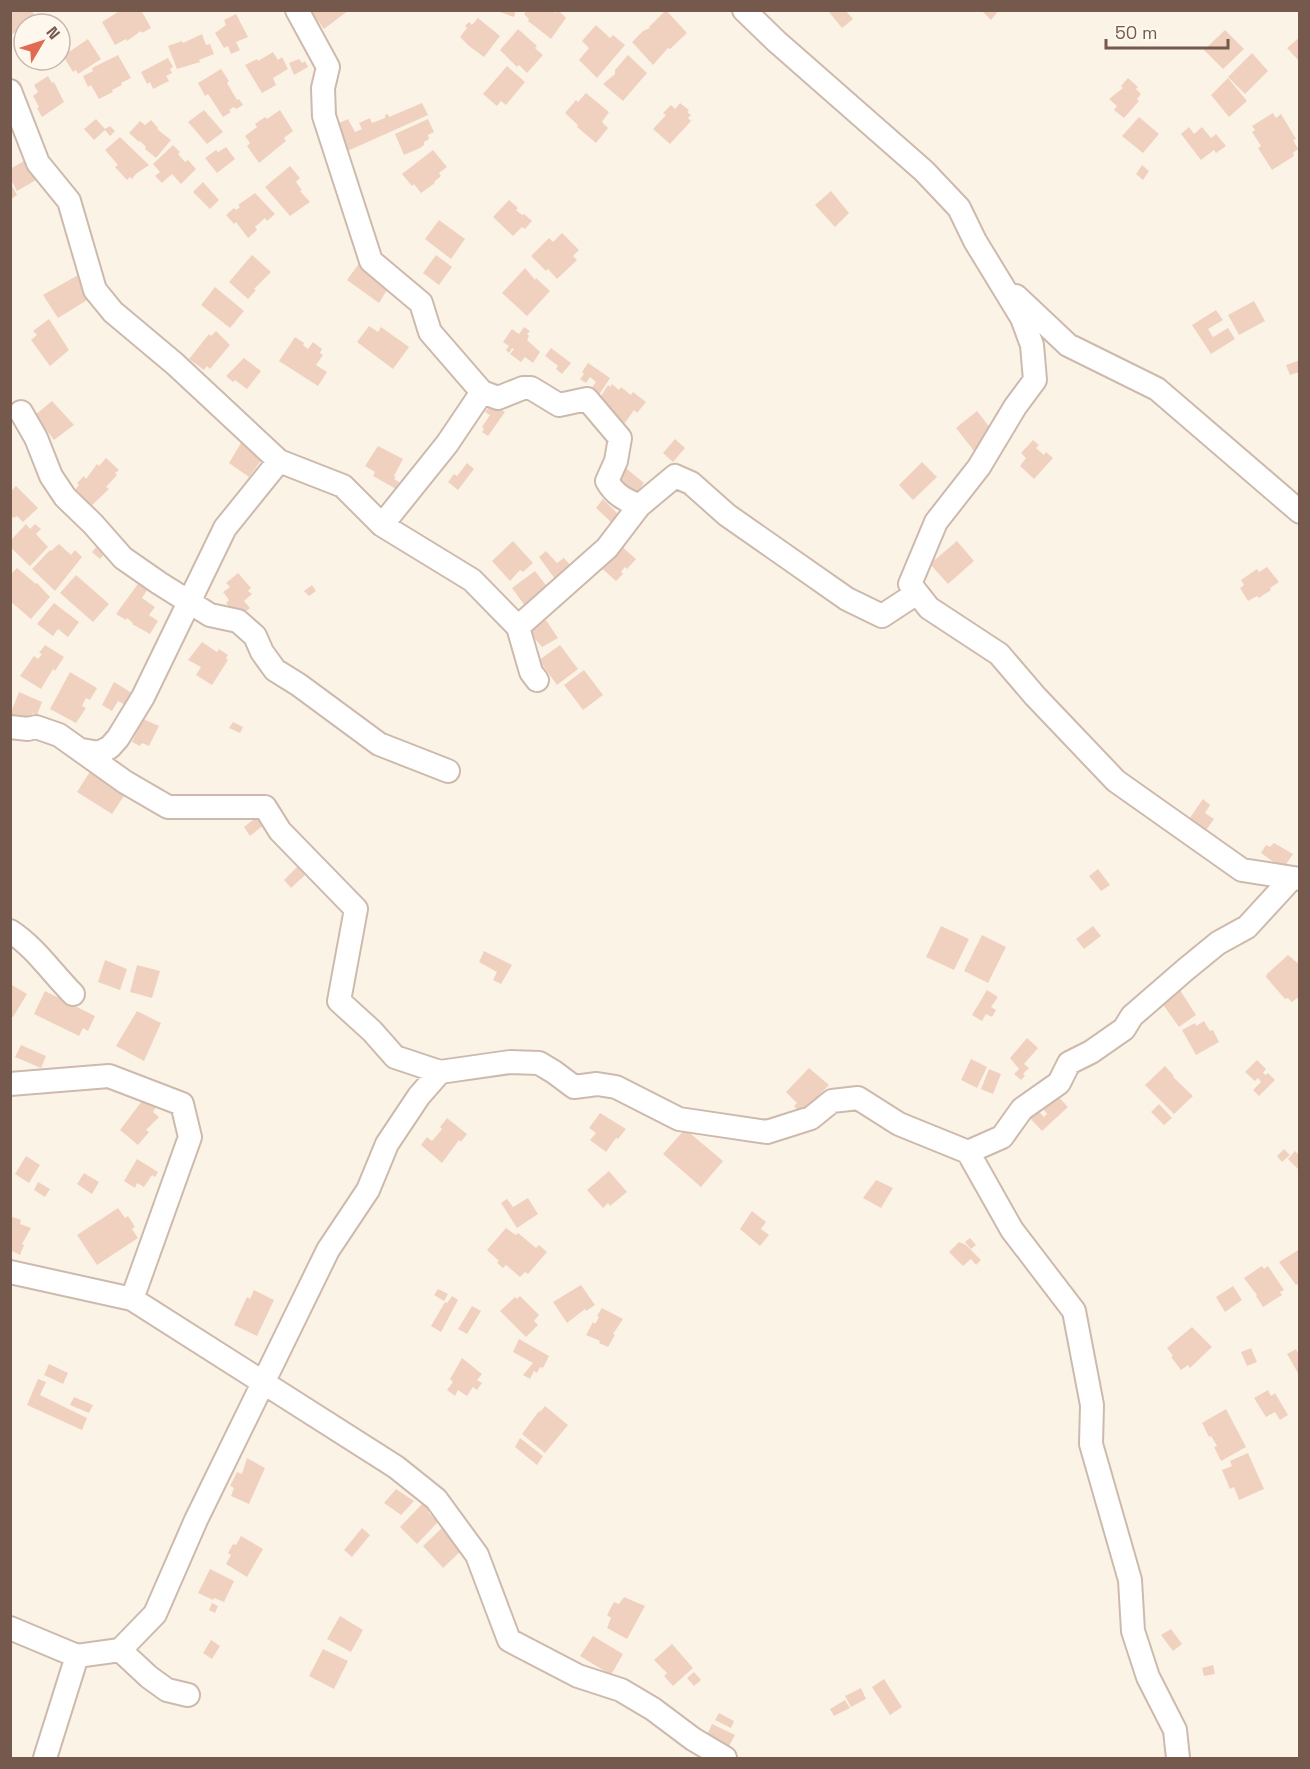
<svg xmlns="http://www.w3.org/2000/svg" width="1310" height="1769" viewBox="0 0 1310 1769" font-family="'Space Grotesk',sans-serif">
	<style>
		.building { fill: #f0d1bf }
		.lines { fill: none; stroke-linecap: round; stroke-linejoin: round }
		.minor-casing { stroke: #cdbaad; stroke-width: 26 }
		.minor { stroke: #fff; stroke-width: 22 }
	</style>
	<rect width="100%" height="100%" fill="#fcf3e7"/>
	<path class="building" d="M10 10H32L34 15 32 16 37 24H24V31L21 32 20 30 10 35Z
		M121 10H141L151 28 142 33 141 31 127 41 126 39 115 45 102 22Z
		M310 10H349L324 29Z
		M494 10H516L514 17Z
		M527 10H552L555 13 558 10 566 18 551 39 528 21 529 19 524 14Z
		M666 10 687 33 670 49 668 48 653 65 632 42 643 31 650 28 649 27Z
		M831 10H845L853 19 842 28 829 12Z
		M981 10H999L991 20Z
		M236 14 248 37 236 42 240 50 231 54 228 46 224 48 215 33 226 25 224 20Z
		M478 18 500 36 484 57 469 46 460 37 467 28 465 26 469 22 472 25Z
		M596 25 610 38 613 35 625 45 597 78 579 60 589 48 582 41Z
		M518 29 537 46 535 48 543 55 527 73 519 65 517 67 500 50Z
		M1225 30 1244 49 1223 69 1204 50Z
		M202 34 206 45 210 44 214 54 199 60 200 62 177 69 168 46 182 41 183 43Z
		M1300 37V62L1287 48Z
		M88 39 101 59 78 74 76 70 73 72 63 56Z
		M273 52 278 60 282 57 288 69 273 78 276 85 262 93 245 65 257 59 258 61Z
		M1252 53 1268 71 1245 94 1228 77Z
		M118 55 131 78 121 83 122 85 112 90 113 92 99 99 91 85 88 87 83 76 93 71 92 68Z
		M628 55 647 73 623 101 603 84 615 74V70Z
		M168 58 173 67 170 69 172 73 166 76 169 81 153 89 150 82 147 84 141 72Z
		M299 59 302 63 305 61 308 67 294 75 289 63Z
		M507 66 525 82 506 105 501 101 497 106 483 94Z
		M221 69 229 81 227 83 237 100 239 99 243 105 236 109 234 107 229 110 231 112 223 117 208 94 205 96 198 83Z
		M48 76 52 83 54 82 64 102 42 117 37 108 39 107 33 96 38 92 34 85Z
		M1128 78 1138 87 1136 89 1141 94 1137 99 1139 101 1124 118 1114 110 1117 106 1109 99 1123 88 1121 86Z
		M1228 78 1247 101 1229 117 1211 95Z
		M586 93 609 112 602 122 608 128 596 143 577 127 578 125 565 113 576 100 578 102Z
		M422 103 428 115 343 153 335 132 340 130 337 124 348 119 355 132 362 129 359 123 370 118 372 123 385 118V115L388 114 389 117Z
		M680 103 689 110 687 112 691 115 688 118 691 121 670 144 653 129 666 115 663 113 671 105 675 109Z
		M204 110 223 132 207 144 188 122Z
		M280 110 293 131 284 138 286 141 259 163 247 146 250 143 245 136 257 127 255 124 265 117 267 119Z
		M1273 113 1276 118 1281 114 1296 139 1293 140 1298 149 1293 153 1294 156 1272 170 1258 148 1261 146 1252 132 1255 130 1252 126Z
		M1139 117 1159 134 1143 153 1122 136Z
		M96 119 105 129 110 126 115 131 110 136 105 130 94 140 84 129Z
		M428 119 434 132 428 135 429 139 424 142V145L420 148 404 155 395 134Z
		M151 120 158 128 157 129 171 140 156 158 145 149 146 147 140 141 139 142 129 133 140 121 145 125Z
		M1189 127 1194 134 1202 127 1211 138 1216 134 1226 146 1216 153 1214 150 1201 160 1181 134Z
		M120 137 149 165 136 174 132 179 130 177 127 180 115 167 118 165 105 150Z
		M173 145 180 152 178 154 185 162 188 160 196 169 181 184 172 174 162 183 155 176 160 172 153 164Z
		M226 147 235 159 217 173 205 158 216 150 218 152Z
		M433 150 447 167 439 173 441 176 434 182 435 183 421 193 414 184 412 186 402 174Z
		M31 157 43 176 17 191 10 178V169Z
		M1142 165 1149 171 1143 180 1136 174Z
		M290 166 300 178 296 182 302 190 300 191 310 202 290 216 265 187Z
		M10 182 17 195 10 200Z
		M203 182 219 200 210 209 193 192Z
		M831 191 849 213 835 227 815 205Z
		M255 193 275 214 267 221 265 218 255 227 257 230 248 238 236 222 234 224 226 215 234 208 236 210 240 207 238 205Z
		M509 200 518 208 516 210 522 215 524 214 532 221 525 229 522 227 513 236 493 217Z
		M439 220 465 239 451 259 425 239Z
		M562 233 579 250 573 256 577 260 557 279 548 269 546 271 531 256 549 238 553 242Z
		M252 255 271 272 254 289 256 290 248 299 229 282Z
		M436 255 452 267 439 285 423 273Z
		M360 262 392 282 379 303 347 280Z
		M525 268 535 280 536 278 550 291 527 316 502 293Z
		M78 275 92 297 58 318 43 295Z
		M215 287 244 311 230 328 201 305Z
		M1254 301 1265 321 1239 335 1228 315Z
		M1216 310 1223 320 1208 329 1213 337 1228 328 1235 339 1211 354 1192 325Z
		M49 319 69 350 50 366 31 340 37 335 33 331Z
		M369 326 378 332 381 327 409 347 393 369 357 342Z
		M524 327 530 331 527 334 529 336 527 340 540 352 533 363 525 357 521 362 510 354 514 349 512 348 509 353 506 350 509 346 503 342 512 329 519 334Z
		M216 331 230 345 210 369 207 366 204 370 189 359 209 334 211 336Z
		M295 337 304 343 303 345 308 349 313 342 322 349 320 353 323 355 316 365 327 372 318 386 279 361Z
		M551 348 571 363 562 374 556 369 558 366 545 356Z
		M244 358 261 371 247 389 235 380 233 382 226 376Z
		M1300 360V372L1290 375 1286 365Z
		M588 363 610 378 599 395 591 389 596 382 590 377 586 383 580 379 584 374 582 372Z
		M612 384 619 390 621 387 631 395 633 392 646 402 637 413 634 410 625 423 618 418 614 423 596 404 608 385 610 387Z
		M52 401 74 425 54 440 35 415Z
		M492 403 505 412 488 436 482 432 484 429 482 427 490 415 485 412Z
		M977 411 995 434 974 451 956 428Z
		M244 438 266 454 249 477 229 463Z
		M675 439 685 448 673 462 663 453Z
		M1033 440 1039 445 1036 448 1044 455 1046 452 1053 458 1034 479 1020 466 1026 458 1021 453Z
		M378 446 403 459 394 476 396 477 394 479 399 482 396 489 373 476 375 472 365 466Z
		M106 458 119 470 115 473 117 475 106 487 109 489 88 509 74 491 79 485 77 483 84 476 86 479 97 464 99 466Z
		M922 462 937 477 913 500 899 485Z
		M467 463 474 469 458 490 448 482 454 474 457 476Z
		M622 465 644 483 632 499 610 481Z
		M16 486 38 508 23 522 17 516 14 518 10 515V492Z
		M603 499 619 515 612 523 596 508Z
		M26 524 30 529 35 524 41 529 36 534 48 547 30 566 10 547V541Z
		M513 541 533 563 523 572 520 570 510 581 492 561Z
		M957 541 974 561 948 584 930 564Z
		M59 544 71 555 75 550 82 557 55 591 32 569 50 550 51 551Z
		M619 544 636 559 627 569 625 567 621 572 623 574 616 581 599 566Z
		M98 545 106 552 100 559 92 552Z
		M546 551 557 563 564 558 571 566 555 579 539 557Z
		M1267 567 1279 582 1270 588 1271 590 1259 598 1257 596 1248 601 1240 588 1244 585 1241 580 1257 569 1259 572Z
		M17 568 36 584 37 583 50 597 31 619 10 601V575Z
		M535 571 549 589 525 606 512 588Z
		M238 573 251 588 248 591 252 594 244 601 250 608 243 614 237 607 233 611 226 603 229 600 223 592 230 587 226 583Z
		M76 575 109 604 93 622 60 593Z
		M140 581 149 587 142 598 155 607 149 615 158 621 150 634 132 624 133 623 127 618 126 620 116 614Z
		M312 585 316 591 309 596 304 591Z
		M54 603 79 622 68 637 58 629 53 636 37 624Z
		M546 620 558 638 542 647 529 632Z
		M202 642 217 652 219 649 228 655 226 658 228 660 212 685 196 675 201 667 188 660Z
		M45 645 64 657 55 671 53 669 41 689 20 676 34 656 38 659 42 654 39 653Z
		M560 645 578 669 557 685 539 660Z
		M584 670 603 695 583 710 564 685Z
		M70 672 97 688 90 700 86 698 82 706 86 708 76 723 50 709Z
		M114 682 140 698 125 705 118 701 112 711 102 705Z
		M19 692 42 702 37 715 33 713 29 722 10 715Z
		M143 719 159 726 149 746 142 743 140 746 132 742Z
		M233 722 243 727 240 733 229 728Z
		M91 770 126 793 112 814 77 792Z
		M1203 799 1210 805 1205 813 1214 819 1204 833 1187 822Z
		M259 815 265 824 250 836 244 827Z
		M1274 843 1293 854 1283 869 1261 853 1266 845 1270 847Z
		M297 867 305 875 291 888 284 880Z
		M1098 869 1110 885 1101 891 1089 876Z
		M941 926 969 939 954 970 926 957Z
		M1093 926 1101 936 1084 949 1076 939Z
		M982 935 1006 947 988 983 964 971Z
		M484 951 512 965 501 984 493 980 497 972 479 962Z
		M1288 955 1300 965V996L1292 1002 1288 998 1285 999 1266 977 1267 974Z
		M105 960 127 969 120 990 98 982Z
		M137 965 160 971 152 998 130 992Z
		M10 984 27 994 13 1017 10 1016Z
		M1176 984 1196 1015 1179 1027 1159 999Z
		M987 990 998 997 991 1007 996 1010 992 1017 986 1014 982 1021 972 1015Z
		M45 991 95 1016 88 1031 83 1028 79 1036 34 1014Z
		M137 1011 161 1023 144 1061 116 1046Z
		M1204 1021 1210 1031 1213 1030 1219 1042 1196 1055 1182 1030 1195 1023 1196 1026Z
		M1027 1038 1038 1048 1024 1064 1029 1068 1023 1074 1025 1076 1021 1080 1014 1074 1019 1069 1010 1058Z
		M21 1045 46 1056 41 1068 15 1057Z
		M971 1059 987 1067 977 1088 961 1080Z
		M1257 1060 1266 1069 1263 1073 1266 1075 1268 1073 1275 1080 1259 1096 1253 1090 1261 1082 1258 1078 1255 1081 1245 1072Z
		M1165 1066 1174 1076 1173 1077 1193 1096 1174 1114 1145 1085Z
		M809 1068 829 1085 801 1114 794 1106 797 1103 786 1092Z
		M989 1069 1001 1074 993 1094 981 1089Z
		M1052 1090 1068 1107 1042 1131 1027 1115 1035 1107 1044 1117 1047 1114 1038 1103Z
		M145 1097 156 1107 153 1112 159 1117 146 1130 149 1132 138 1145 120 1130Z
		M1159 1104 1172 1118 1164 1125 1151 1112Z
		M600 1113 626 1129 618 1139 616 1138 606 1152 590 1140 596 1133 589 1128Z
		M447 1118 467 1134 461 1142 459 1140 442 1163 421 1145 427 1137 432 1141 442 1129 440 1127Z
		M685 1129 723 1161 701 1187 663 1154Z
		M1284 1149 1290 1155 1282 1162 1277 1156Z
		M1295 1151 1300 1156V1171L1288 1159Z
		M26 1156 40 1165 29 1183 15 1174Z
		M137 1159 158 1172 155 1177 152 1175 144 1187 137 1183 135 1188 124 1181Z
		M609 1171 627 1192 610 1206 608 1203 603 1208 587 1190Z
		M84 1173 99 1182 92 1194 77 1184Z
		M876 1180 893 1188 881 1208 863 1198Z
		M38 1182 50 1189 45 1197 34 1190Z
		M528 1198 538 1214 517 1228 501 1203 507 1199 513 1207Z
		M118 1208 125 1218 128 1216 135 1227 132 1229 138 1238 97 1265 77 1235Z
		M752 1211 766 1222 761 1229 769 1235 760 1246 740 1229Z
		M10 1216 21 1220 20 1224 31 1228 22 1244 24 1245 20 1255 10 1250Z
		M506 1228 516 1235 518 1233 536 1248 539 1245 547 1252 528 1274 525 1272 520 1277 506 1265 503 1268 497 1263 499 1261 487 1250Z
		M970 1238 976 1245 971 1249 965 1242Z
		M959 1242 966 1245 981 1260 976 1265 971 1259 963 1266 949 1252Z
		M1300 1249V1283L1296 1285 1279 1262Z
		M1262 1266 1264 1269 1268 1266 1284 1290 1280 1292 1282 1295 1263 1307 1256 1296 1257 1295 1244 1278Z
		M581 1285 595 1305 586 1311 585 1309 567 1323 553 1302Z
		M1233 1286 1242 1300 1225 1312 1216 1297Z
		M438 1289 448 1294 444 1301 434 1295Z
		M254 1290 274 1300 257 1336 234 1325 247 1297 250 1299Z
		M452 1296 458 1300 441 1332 431 1326 445 1302 447 1303Z
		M520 1296 539 1315 534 1321 538 1325 526 1337 500 1311 515 1297 517 1299Z
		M472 1306 481 1311 467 1334 458 1329Z
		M602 1308 623 1319 613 1334 615 1335 608 1347 599 1343 600 1341 586 1335 593 1322 595 1324 599 1317 597 1316Z
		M1192 1327 1212 1347 1190 1368 1188 1365 1181 1370 1171 1357 1173 1356 1167 1348Z
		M519 1339 549 1356 543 1368 540 1367 537 1373 534 1371 530 1379 523 1375 533 1363 513 1352Z
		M1251 1348 1257 1362 1247 1366 1241 1352Z
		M1296 1349 1300 1357V1372L1298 1373 1287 1354Z
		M462 1358 482 1374 477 1380 482 1383 477 1390 473 1387 467 1396 458 1390 455 1396 447 1390 453 1382 450 1379Z
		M49 1364 68 1373 63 1384 44 1375Z
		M38 1379 46 1382 40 1395 87 1418 82 1430 27 1405Z
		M1268 1390 1271 1396 1275 1393 1288 1415 1280 1420 1275 1412 1266 1417 1254 1398Z
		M74 1397 93 1405 89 1413 70 1405Z
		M545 1406 568 1425 545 1453 522 1434 539 1411 540 1412Z
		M1226 1409 1246 1447 1221 1461 1214 1447 1217 1446 1211 1436 1209 1437 1202 1423Z
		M520 1438 543 1456 537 1465 515 1447Z
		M1248 1453 1264 1489 1239 1500 1234 1487 1230 1489 1222 1470 1232 1466 1230 1461Z
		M247 1458 265 1468 249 1504 231 1496 234 1488 230 1486 237 1472 242 1474Z
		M396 1489 414 1501 401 1515 384 1503Z
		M423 1503 430 1510 428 1512 438 1522 417 1544 400 1527Z
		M443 1527 463 1549 443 1568 423 1546Z
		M362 1528 370 1535 352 1557 344 1550Z
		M241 1536 263 1549 247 1577 226 1564 231 1555 228 1553 233 1544 236 1545Z
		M210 1569 234 1581 224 1602 214 1598 213 1600 198 1593Z
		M624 1597 645 1606 627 1639 607 1628 611 1618 607 1615 614 1602 619 1604Z
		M212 1603 218 1606 215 1613 209 1610Z
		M340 1616 363 1630 351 1652 327 1639Z
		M1171 1629 1182 1644 1173 1651 1161 1635Z
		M593 1636 623 1654 611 1675 580 1656Z
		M211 1640 220 1646 212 1659 203 1653Z
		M672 1644 693 1668 673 1686 664 1676 667 1673 654 1660Z
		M323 1649 348 1661 334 1689 309 1676Z
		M1213 1665 1215 1674 1204 1676 1202 1668Z
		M694 1672 701 1680 694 1686 687 1678Z
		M884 1679 902 1707 890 1715 872 1687Z
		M861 1688 866 1699 851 1707 845 1696Z
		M845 1700 850 1708 834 1716 830 1709Z
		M719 1713 734 1721 731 1728 715 1720Z
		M712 1724 735 1735 728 1748 706 1737Z"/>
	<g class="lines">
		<g class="minor-casing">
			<path id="minor" d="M297 10 328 67 323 88 324 116 371 261 421 303 430 332 482 392
				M744 10 776 41 924 171 959 208 975 241 1022 318 1032 345 1035 380 1015 407 979 467 936 522 910 584 929 608 999 654 1035 696 1116 781 1242 870 1300 879
				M10 91 38 163 69 201 95 290 113 312 175 364 279 461 343 486 382 525 472 580 518 627 531 672 537 680
				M1016 296 1068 345 1157 389 1300 512
				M21 412 36 438 51 476 65 497 93 524 123 558 159 583 210 615 238 621 255 636 262 652 275 670 299 685 379 744 448 771
				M382 525 447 444 482 392 498 398 523 388H531L559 405 587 399 620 438 616 461 607 481C615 495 624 499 639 506
				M518 627 607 548 639 506 675 476 691 483 727 515 847 599 882 616 917 593
				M10 727 28 729 36 727 59 735 125 782 168 807H265L280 831 356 909 339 1001 372 1031 395 1057 440 1072 510 1062 539 1063 554 1072 574 1087 597 1084 616 1087 679 1119 767 1132 811 1118 832 1101 858 1098 899 1124 968 1152 1002 1137 1022 1109 1059 1083 1069 1063 1091 1052 1124 1029 1132 1016 1185 970 1218 943 1247 927 1292 878
				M82 750 99 753 110 747 118 738 143 697 225 528 279 461
				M10 931C35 947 52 973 73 994
				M10 1084 109 1076 182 1104 190 1137 132 1299
				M968 1152 1012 1230 1074 1311 1092 1405 1091 1444 1130 1580 1133 1631 1148 1677 1175 1730 1178 1758
				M10 1272 132 1299 396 1467 436 1499 477 1555 509 1640 578 1676 621 1690 653 1709 693 1739 725 1758
				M10 1628 77 1656 45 1758
				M120 1650 149 1677 167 1690 188 1695
				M77 1656 120 1650 155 1614 196 1520 328 1250 368 1190 387 1144 419 1096 440 1072"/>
		</g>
		<use href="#minor" class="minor"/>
	</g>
	<rect width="1310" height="1769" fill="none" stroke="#74594c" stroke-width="24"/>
	<g transform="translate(42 42) rotate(51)"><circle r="28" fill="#fef7ed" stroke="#c7b8ad" stroke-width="1.5"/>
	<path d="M0-4.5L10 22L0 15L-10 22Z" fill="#e16b50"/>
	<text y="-9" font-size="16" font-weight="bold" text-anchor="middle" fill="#74594c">N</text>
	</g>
	<path d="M1106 39v9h122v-9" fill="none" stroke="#74594c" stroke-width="3"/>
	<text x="1115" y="39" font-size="18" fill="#74594c" stroke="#fef7ed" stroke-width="4.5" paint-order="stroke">50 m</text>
</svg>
